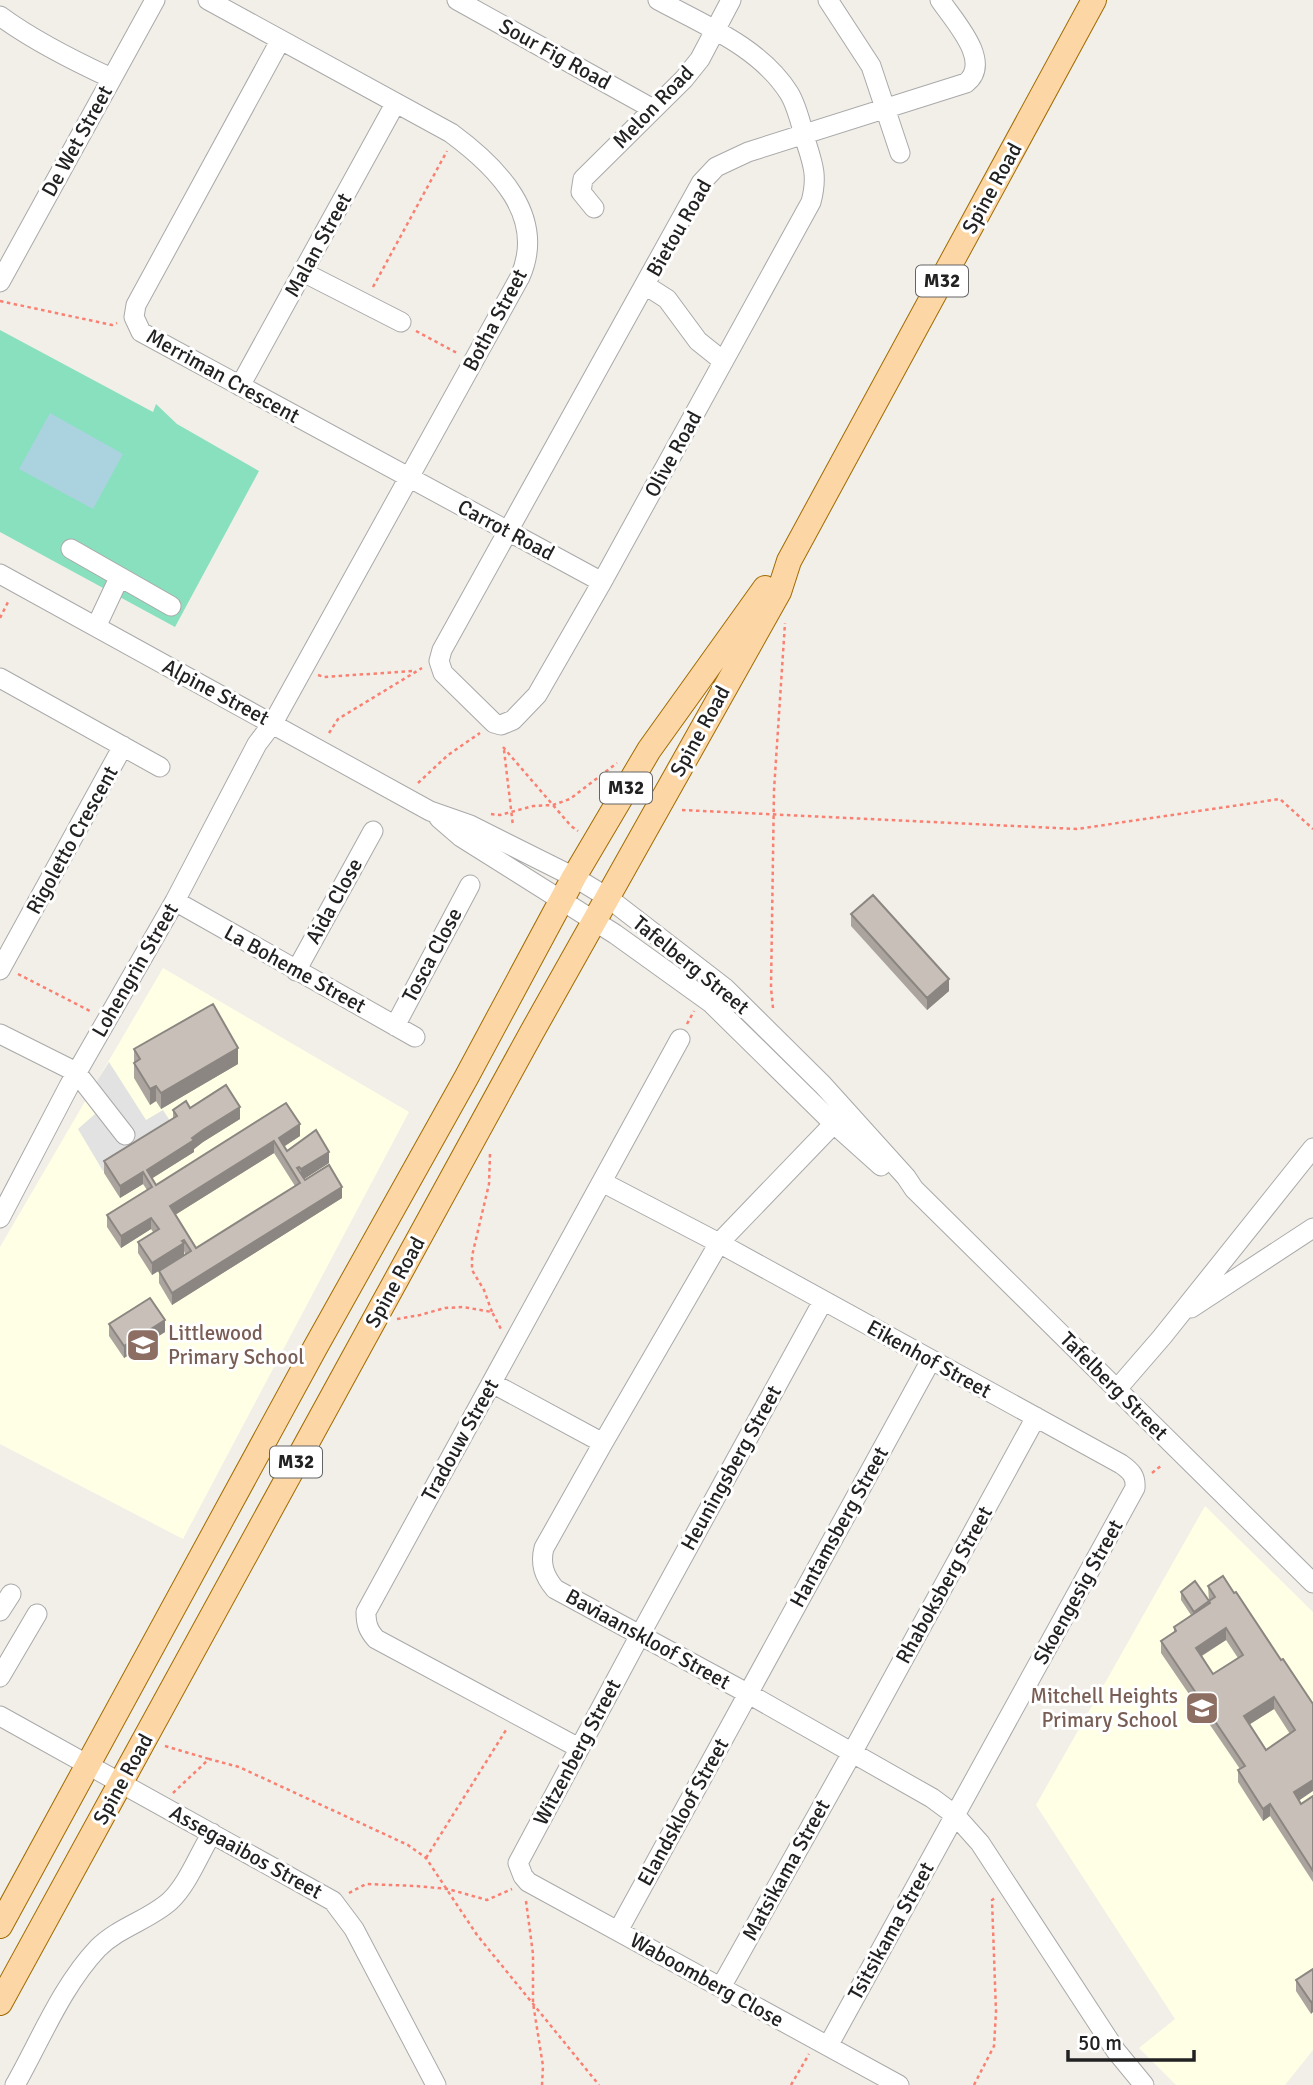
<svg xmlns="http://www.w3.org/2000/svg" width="1313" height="2085" viewBox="0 0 1313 2085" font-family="Signika,sans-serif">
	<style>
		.education { fill: #ffffe5 }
		.pitch { fill: #88e0be }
		.parking { fill: #e2e2e2 }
		.water { fill: #aad3df }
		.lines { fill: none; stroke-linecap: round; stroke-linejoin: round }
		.minor-casing { stroke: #a9a9a9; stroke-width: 21 }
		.major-casing { stroke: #a06b00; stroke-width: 26 }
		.path { stroke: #fa8072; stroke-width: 2.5; stroke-dasharray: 3.5 3.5; stroke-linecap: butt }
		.minor { stroke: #fff; stroke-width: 19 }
		.major { stroke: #fcd6a4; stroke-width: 24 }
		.wall { fill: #aba49e; fill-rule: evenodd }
		.shaded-wall { fill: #8b8681 }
		.building { fill: #c7bfb8; stroke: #8b8681; stroke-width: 2; fill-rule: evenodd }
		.labels { text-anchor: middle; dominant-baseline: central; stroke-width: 6; stroke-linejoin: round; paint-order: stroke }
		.shield { fill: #fff; stroke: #646464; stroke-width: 2 }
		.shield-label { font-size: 19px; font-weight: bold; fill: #222 }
		.street-label { font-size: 21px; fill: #222; stroke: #fff }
		.education-label { font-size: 21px; fill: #785e54; stroke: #fff; text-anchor: start }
	</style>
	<rect width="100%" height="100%" fill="#f2efe9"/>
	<path class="education" d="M163 968 409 1112 183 1539 0 1444V1247Z
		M1205 1506 1313 1612V2050L1285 2085H1176L1139 2048 1175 2019 1036 1805Z"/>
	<path class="pitch" d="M0 330 153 412 156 404 177 424 259 471 175 627 0 532Z"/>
	<path class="parking" d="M109 1062 146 1120 163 1110 174 1127 103 1171 78 1129 95 1114 85 1100Z"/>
	<path class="water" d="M50 413 123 454 93 509 19 469Z"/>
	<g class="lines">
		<g class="minor-casing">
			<path id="minor" d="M457 0 653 109
				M658 0C704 25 760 47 789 93 797 106 801 124 805 139 813 164 818 176 811 202L602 582 537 695 513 720 501 725 494 723 443 673 439 661 442 650 701 183 716 167 748 152 966 83C993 62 954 21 940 0
				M828 0 871 66 900 153
				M0 16C34 41 72 60 111 78
				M280 41 136 305 134 317 141 332 602 582
				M594 208 581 192 583 179 684 79 700 59 731 0
				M303 272 401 322
				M0 282 155 0
				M645 285 667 299 698 341 723 361
				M240 386 395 104
				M71 549 171 606
				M0 574 430 811 470 825 574 877 607 897 725 988 823 1085 906 1177 914 1189 1313 1583
				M96 627 119 578
				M0 678 160 767
				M439 818 461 837 615 934 711 1003 833 1123 881 1166
				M175 901 415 1037
				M0 970 123 746
				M296 971 373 831
				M395 1026 470 885
				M0 1034 76 1072 125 1135
				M846 1111 719 1243 603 1443 544 1548C540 1564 544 1576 555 1589L747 1693 932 1798 955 1815 980 1843 1116 2051 1144 2085
				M602 1182 719 1243 1121 1464C1131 1471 1136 1476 1135 1488L828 2046
				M0 1218 69 1086 175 901 257 744 273 723 520 277C547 216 497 167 451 133L208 0
				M823 1301 640 1635 518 1863 523 1876 528 1882 899 2085
				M1191 1308 1313 1228
				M492 1383 603 1443
				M1117 1389 1162 1337 1313 1148
				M0 1611 11 1594
				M0 1677 37 1614
				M0 1716 333 1901 354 1929 436 2085
				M579 1748 376 1639C368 1630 366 1624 366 1612L680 1039
				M618 1931 931 1360
				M721 1987 852 1753 1036 1417
				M15 2085C41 2039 62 1986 98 1948 119 1927 149 1920 170 1901 188 1884 199 1854 212 1833"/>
		</g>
		<g class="major-casing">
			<path id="major" d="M0 1926 315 1348 466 1078 574 877 649 750 765 588
				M0 2003 532 1032 779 592 789 561 1094 0"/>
		</g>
		<path class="path" d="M373 287 447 151
			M0 301 112 325 117 323
			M416 331 457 353
			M0 618 8 602
			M318 675 324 677 413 671
			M329 733 338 719 422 668
			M503 747 571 826 578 831
			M504 750 513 826
			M418 783 448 755 480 733
			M682 810 1077 829 1280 799 1313 829
			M491 814 500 815 533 806 553 805 570 799 617 763
			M18 974 90 1011
			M773 1008 771 988 774 790 785 623
			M687 1024 694 1011
			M490 1154 489 1184 472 1256V1270L484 1290 492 1312
			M397 1319 420 1315 445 1308 463 1307 492 1312 501 1329
			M1152 1473 1162 1465
			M165 1746 209 1759
			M173 1793 209 1759 239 1767 408 1845 426 1858 477 1935 599 2085
			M426 1858 506 1730
			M349 1893 366 1884 416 1886 448 1889 487 1900 512 1889
			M526 1901 533 1954V2003L543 2066 542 2085
			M791 2085 809 2054
			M974 2085 994 2046 996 2012 992 1900 995 1898"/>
		<use href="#minor" class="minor"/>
		<use href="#major" class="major"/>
	</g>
	<path class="wall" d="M851 914 949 991 927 1010 851 926Z
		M134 1049 238 1064 161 1109 156 1101 150 1105 134 1078Z
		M286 1103 300 1136 284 1146 287 1151 329 1163 304 1179 342 1198 172 1305 159 1283V1271L185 1254 184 1251V1255L152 1275 138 1253V1242L153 1232 151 1229 121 1248 107 1227V1215L147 1190 143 1184 120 1198 104 1173V1161L173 1118V1110L190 1108 240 1119 203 1142 194 1149V1152L152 1178 156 1185ZM274 1153 295 1186 196 1248 175 1215Z
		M109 1324 165 1332 124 1358 109 1336Z
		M1208 1586 1281 1660 1313 1704 1299 1800 1301 1804 1313 1796V1882L1270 1816 1263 1821 1238 1782V1770L1240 1769 1161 1653V1641L1174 1632V1627L1191 1615 1181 1600V1592L1209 1601ZM1226 1640 1238 1658 1213 1674 1202 1656ZM1274 1709 1290 1734 1266 1750 1249 1724Z
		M1313 1969 1311 2014 1296 1991V1980Z"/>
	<path class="shaded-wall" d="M949 979V991L927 1010V998Z
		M238 1048V1064L161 1109V1093Z
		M156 1086V1101L150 1105V1089Z
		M240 1107V1119L203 1142 194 1149V1152L148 1181 147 1170 203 1130Z
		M300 1124V1136L279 1150V1138Z
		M274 1141V1153L170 1218V1206Z
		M329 1152V1163L301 1181V1169Z
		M143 1172V1184L120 1198V1186Z
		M342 1187V1198L172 1305V1293Z
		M151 1218V1229L121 1248V1236Z
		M184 1240V1255L152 1275V1263Z
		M165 1320V1332L124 1358V1346Z
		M1226 1628V1640L1196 1659V1648Z
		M1274 1697V1709L1244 1728V1716Z
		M1313 1780V1791L1294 1804V1792Z
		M1270 1804V1816L1263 1821V1809Z
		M1313 2001V2012L1311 2014V2002Z"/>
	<path class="building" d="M873 895 949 979 927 998 851 914Z
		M213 1004 238 1048 161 1093 156 1086 150 1089 134 1063 140 1059 134 1049Z
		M226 1085 240 1107 203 1130 192 1138 194 1140 147 1170 156 1185 286 1103 300 1124 279 1138 287 1151 316 1130 329 1152 301 1169 299 1167 297 1168 305 1180 329 1165 342 1187 172 1293 159 1271 191 1251 184 1240 182 1241 184 1243 152 1263 138 1242 159 1229 151 1218 121 1236 107 1215 152 1187 143 1172 120 1186 104 1161 177 1116 173 1110 186 1101 190 1108ZM274 1141 300 1183 196 1248 170 1206Z
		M150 1298 165 1320 124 1346 109 1324Z
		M1223 1576 1234 1593 1236 1592 1281 1660 1283 1659 1313 1704V1780L1294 1792 1301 1804 1313 1796V1871L1270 1804 1263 1809 1238 1770 1245 1766 1161 1641 1176 1631 1174 1627 1210 1603 1209 1601 1215 1597 1208 1586ZM1226 1628 1243 1655 1213 1674 1196 1648ZM1274 1697 1295 1730 1266 1750 1244 1716Z
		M1195 1581 1209 1601 1194 1612 1181 1592Z
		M1313 1969V2001L1311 2002 1296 1980Z"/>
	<defs>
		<g id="school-square" transform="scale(1.75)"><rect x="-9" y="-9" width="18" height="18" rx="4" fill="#8d6e63" stroke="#fff"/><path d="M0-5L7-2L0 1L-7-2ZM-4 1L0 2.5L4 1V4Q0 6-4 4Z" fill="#fff"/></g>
	</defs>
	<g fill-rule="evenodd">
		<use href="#school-square" x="143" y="1345"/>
		<use href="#school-square" x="1202" y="1708"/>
	</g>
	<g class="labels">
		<g class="shield">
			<rect x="916" y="265.5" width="52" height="31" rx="5"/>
			<rect x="600" y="772.5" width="52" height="31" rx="5"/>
			<rect x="270" y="1446.5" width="52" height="31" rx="5"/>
		</g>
		<g class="shield-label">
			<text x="942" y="281">M32</text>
			<text x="626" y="788">M32</text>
			<text x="296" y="1462">M32</text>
		</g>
		<g class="street-label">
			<text transform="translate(555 54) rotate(29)">Sour Fig Road</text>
			<text transform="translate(653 107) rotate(-46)">Melon Road</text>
			<text transform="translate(77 141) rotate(-61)">De Wet Street</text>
			<text transform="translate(992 188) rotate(-61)">Spine Road</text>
			<text transform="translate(679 228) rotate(-60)">Bietou Road</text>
			<text transform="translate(318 245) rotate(-61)">Malan Street</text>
			<text transform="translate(495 320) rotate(-62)">Botha Street</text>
			<text transform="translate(223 376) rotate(29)">Merriman Crescent</text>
			<text transform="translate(673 454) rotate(-61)">Olive Road</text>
			<text transform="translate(506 530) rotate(28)">Carrot Road</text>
			<text transform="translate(216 692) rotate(28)">Alpine Street</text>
			<text transform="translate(700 731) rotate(-61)">Spine Road</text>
			<text transform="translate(72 840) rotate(-61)">Rigoletto Crescent</text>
			<text transform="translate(334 901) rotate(-61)">Aida Close</text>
			<text transform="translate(432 955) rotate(-62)">Tosca Close</text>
			<text transform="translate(691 965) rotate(39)">Tafelberg Street</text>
			<text transform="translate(295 969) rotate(29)">La Boheme Street</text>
			<text transform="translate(135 970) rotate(-60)">Lohengrin Street</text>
			<text transform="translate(395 1282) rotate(-61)">Spine Road</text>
			<text transform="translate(929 1359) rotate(29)">Eikenhof Street</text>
			<text transform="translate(1114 1386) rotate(45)">Tafelberg Street</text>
			<text transform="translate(460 1440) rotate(-61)">Tradouw Street</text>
			<text transform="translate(731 1468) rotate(-61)">Heuningsberg Street</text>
			<text transform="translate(839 1527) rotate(-61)">Hantamsberg Street</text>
			<text transform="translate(944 1585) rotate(-61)">Rhaboksberg Street</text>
			<text transform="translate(1078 1592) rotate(-61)">Skoengesig Street</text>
			<text transform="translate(648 1639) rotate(29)">Baviaanskloof Street</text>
			<text transform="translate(577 1752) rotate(-62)">Witzenberg Street</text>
			<text transform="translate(123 1779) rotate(-61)">Spine Road</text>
			<text transform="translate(683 1812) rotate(-61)">Elandskloof Street</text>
			<text transform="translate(246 1852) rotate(29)">Assegaaibos Street</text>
			<text transform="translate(786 1870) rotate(-61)">Matsikama Street</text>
			<text transform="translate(891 1931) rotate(-61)">Tsitsikama Street</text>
			<text transform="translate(707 1980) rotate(29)">Waboomberg Close</text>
		</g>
		<g class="education-label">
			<text x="168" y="1333">Littlewood<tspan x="168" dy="24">Primary School</tspan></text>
			<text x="1178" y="1696" text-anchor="end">Mitchell Heights<tspan x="1178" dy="24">Primary School</tspan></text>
		</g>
	</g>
	<path d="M1068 2050v10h126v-10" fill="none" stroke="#222222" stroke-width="3.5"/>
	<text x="1078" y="2050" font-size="21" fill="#222222" stroke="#ffffff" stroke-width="5" paint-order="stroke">50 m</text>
</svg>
